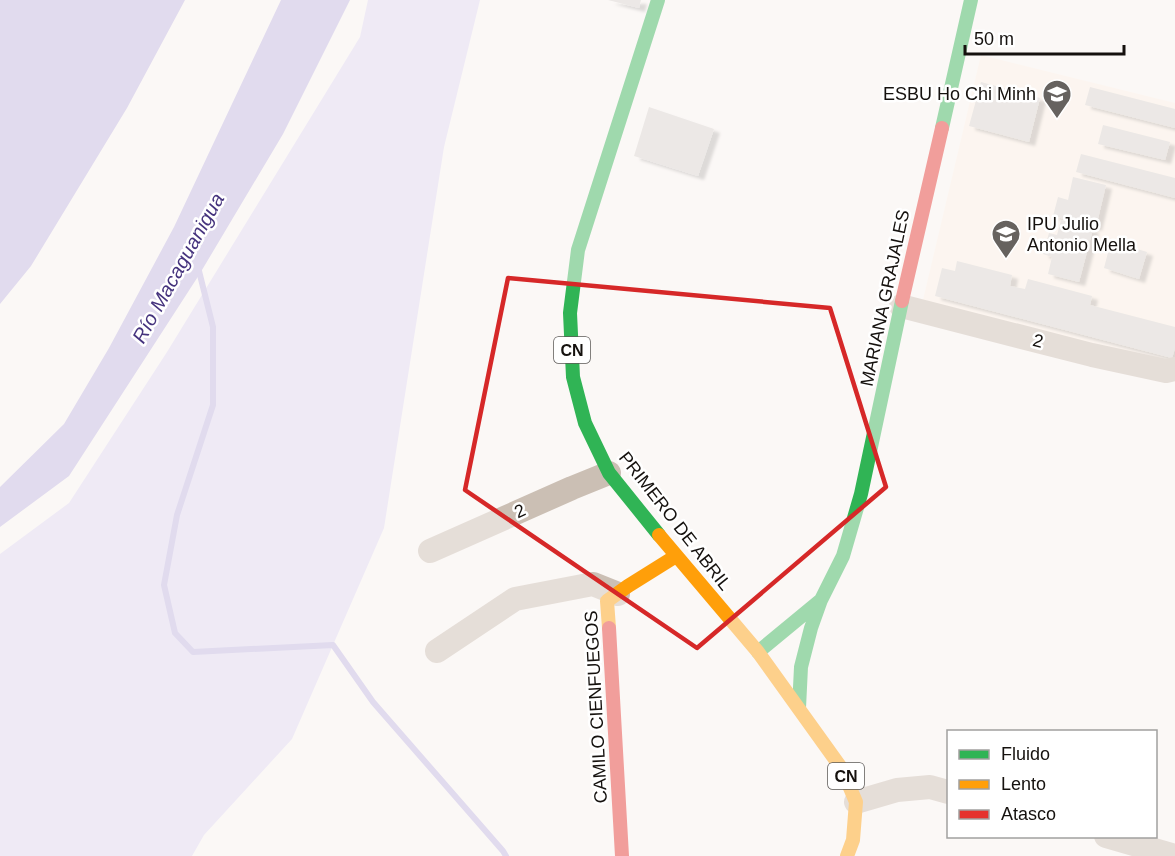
<svg xmlns="http://www.w3.org/2000/svg" width="1175" height="856" viewBox="0 0 1175 856" font-family="Helvetica,sans-serif">
	<style>
		.built { fill: #fdf2e8 }
		.green { fill: #dfdaf4 }
		.water { fill: #c0b8e4 }
		.lines { fill: none; stroke-linecap: round; stroke-linejoin: round }
		.stream { stroke: #c0b8e4; stroke-width: 6 }
		.building { fill: #d9d6d3; filter: url(#shadow) }
		.street { stroke: #cbbfb4; stroke-width: 24 }
		.fast { stroke: #30b455; stroke-width: 14 }
		.slow { stroke: #ff9f0a; stroke-width: 14 }
		.jam { stroke: #e5322d; stroke-width: 14 }
		.marked { fill: none; stroke: #d62828; stroke-width: 4.5; stroke-linejoin: round }
		.labels { text-anchor: middle; dominant-baseline: central; stroke-width: 5; stroke-linejoin: round; paint-order: stroke }
		.shield { fill: #fff; stroke: #5b5856; stroke-width: 1.5 }
		.shield-label { font-size: 16px; font-weight: bold; fill: #15110e }
		.poi-label { font-size: 18px; fill: #15110e; stroke: #fff; text-anchor: end }
		.street-label { font-size: 18px; fill: #15110e; stroke: #fff }
		.water-label { font-size: 20px; font-style: italic; fill: #46347e; stroke: #fff }
	</style>
	<defs>
		<filter id="shadow"><feDropShadow dx="6" dy="4" stdDeviation="1.5" flood-color="#0004"/></filter>
	</defs>
	<rect width="100%" height="100%" fill="#fbf8f6"/>
	<path class="built" d="M981 55 1175 103V357L1154 363 923 300Z"/>
	<path class="green" d="M368 0H480L444 147 384 528 292 739 204 835 192 856H0V554L69 503 167 352 360 37Z"/>
	<path class="water" d="M0 0H185L127 108 31 266 0 304Z
		M281 0H350L283 134 199 275 69 476 0 527V487L64 424 109 348 174 227Z"/>
	<g class="lines">
		<path class="stream" d="M198 267 213 327V405L177 515 164 585 175 633 193 652 333 645 373 702 503 851 506 856"/>
	</g>
	<path class="building" d="M608 0H641L639 8Z
		M981 82 1040 98 1029 142 969 126Z
		M1090 87 1175 109V128L1085 105Z
		M649 107 714 129 698 176 634 156Z
		M1103 125 1170 142 1165 160 1098 144Z
		M1081 154 1175 178V198L1076 172Z
		M1073 177 1106 185 1096 227 1053 216 1058 197 1068 200Z
		M1061 220 1093 229 1079 282 1048 274 1052 257 1043 254 1049 233 1057 235Z
		M1111 241 1147 252 1139 279 1104 268Z
		M957 261 1012 275 1010 286 1025 289 1028 279 1092 296 1090 305 1175 327V348L1172 358 935 296 942 268 955 271Z"/>
	<g class="lines">
		<path class="street" d="M901 306 1092 355 1166 371 1175 369
			M430 551 572 488 609 473
			M437 651 515 599 593 584 618 594
			M856 802 897 790 930 787 948 792
			M1106 836 1175 856"/>
		<path class="fast" d="M658 0 578 250 570 313 573 377 585 423 609 473 659 535
			M942 128 971 0
			M758 652 821 600
			M799 708 801 667 811 628 821 600 843 556 861 494 902 301"/>
		<path class="slow" d="M659 535 758 652 842 769 856 802 853 840 847 856
			M609 628 607 601 628 586 676 556"/>
		<path class="jam" d="M902 301 942 128
			M609 628 622 856"/>
	</g>
	<path d="M0 0H1175V856H0ZM508 278 830 308 886 487 697 648 465 490Z" fill="#fbf8f6" fill-opacity=".55" fill-rule="evenodd"/>
	<path class="marked" d="M508 278 830 308 886 487 697 648 465 490Z"/>
	<defs>
		<g id="school-pin" transform="scale(1.5)"><path d="M0 17L-7.5 6A9.5 9.5 0 1 1 7.5 6Z" fill="#66625f" stroke="#fff"/><path d="M0-5L7-2L0 1L-7-2ZM-4 1L0 2.5L4 1V4Q0 6-4 4Z" fill="#fff"/></g>
	</defs>
	<g fill-rule="evenodd">
		<use href="#school-pin" x="1057" y="94"/>
		<use href="#school-pin" x="1006" y="234"/>
	</g>
	<g class="labels">
		<g class="shield">
			<rect x="554" y="337" width="36" height="26" rx="4.5"/>
			<rect x="828" y="763" width="36" height="26" rx="4.5"/>
		</g>
		<g class="shield-label">
			<text x="572" y="350">CN</text>
			<text x="846" y="776">CN</text>
		</g>
		<g class="poi-label">
			<text x="1036" y="94">ESBU Ho Chi Minh</text>
			<text x="1027" y="224" text-anchor="start">IPU Julio<tspan x="1027" dy="21">Antonio Mella</tspan></text>
		</g>
		<g class="street-label">
			<text transform="translate(885 298) rotate(-78)">MARIANA GRAJALES</text>
			<text transform="translate(1038 341) rotate(14)">2</text>
			<text transform="translate(520 511) rotate(-24)">2</text>
			<text transform="translate(675 521) rotate(52)">PRIMERO DE ABRIL</text>
			<text transform="translate(596 707) rotate(-93)">CAMILO CIENFUEGOS</text>
		</g>
		<g class="water-label">
			<text transform="translate(178 268) rotate(-61)">Río Macaguanigua</text>
		</g>
	</g>
	<rect x="947" y="730" width="210" height="108" fill="#ffffff" stroke="#a1a09f" stroke-width="1.5"/>
	<rect x="959" y="750" width="30" height="9" fill="#30b455" stroke="#a1a09f" stroke-width="1.5"/>
	<text x="1001" y="760" font-size="18" fill="#15110e">Fluido</text>
	<rect x="959" y="780" width="30" height="9" fill="#ff9f0a" stroke="#a1a09f" stroke-width="1.5"/>
	<text x="1001" y="790" font-size="18" fill="#15110e">Lento</text>
	<rect x="959" y="810" width="30" height="9" fill="#e5322d" stroke="#a1a09f" stroke-width="1.5"/>
	<text x="1001" y="820" font-size="18" fill="#15110e">Atasco</text>
	<path d="M965 45v9h159v-9" fill="none" stroke="#15110e" stroke-width="3"/>
	<text x="974" y="45" font-size="18" fill="#15110e" stroke="#ffffff" stroke-width="4.5" paint-order="stroke">50 m</text>
</svg>
